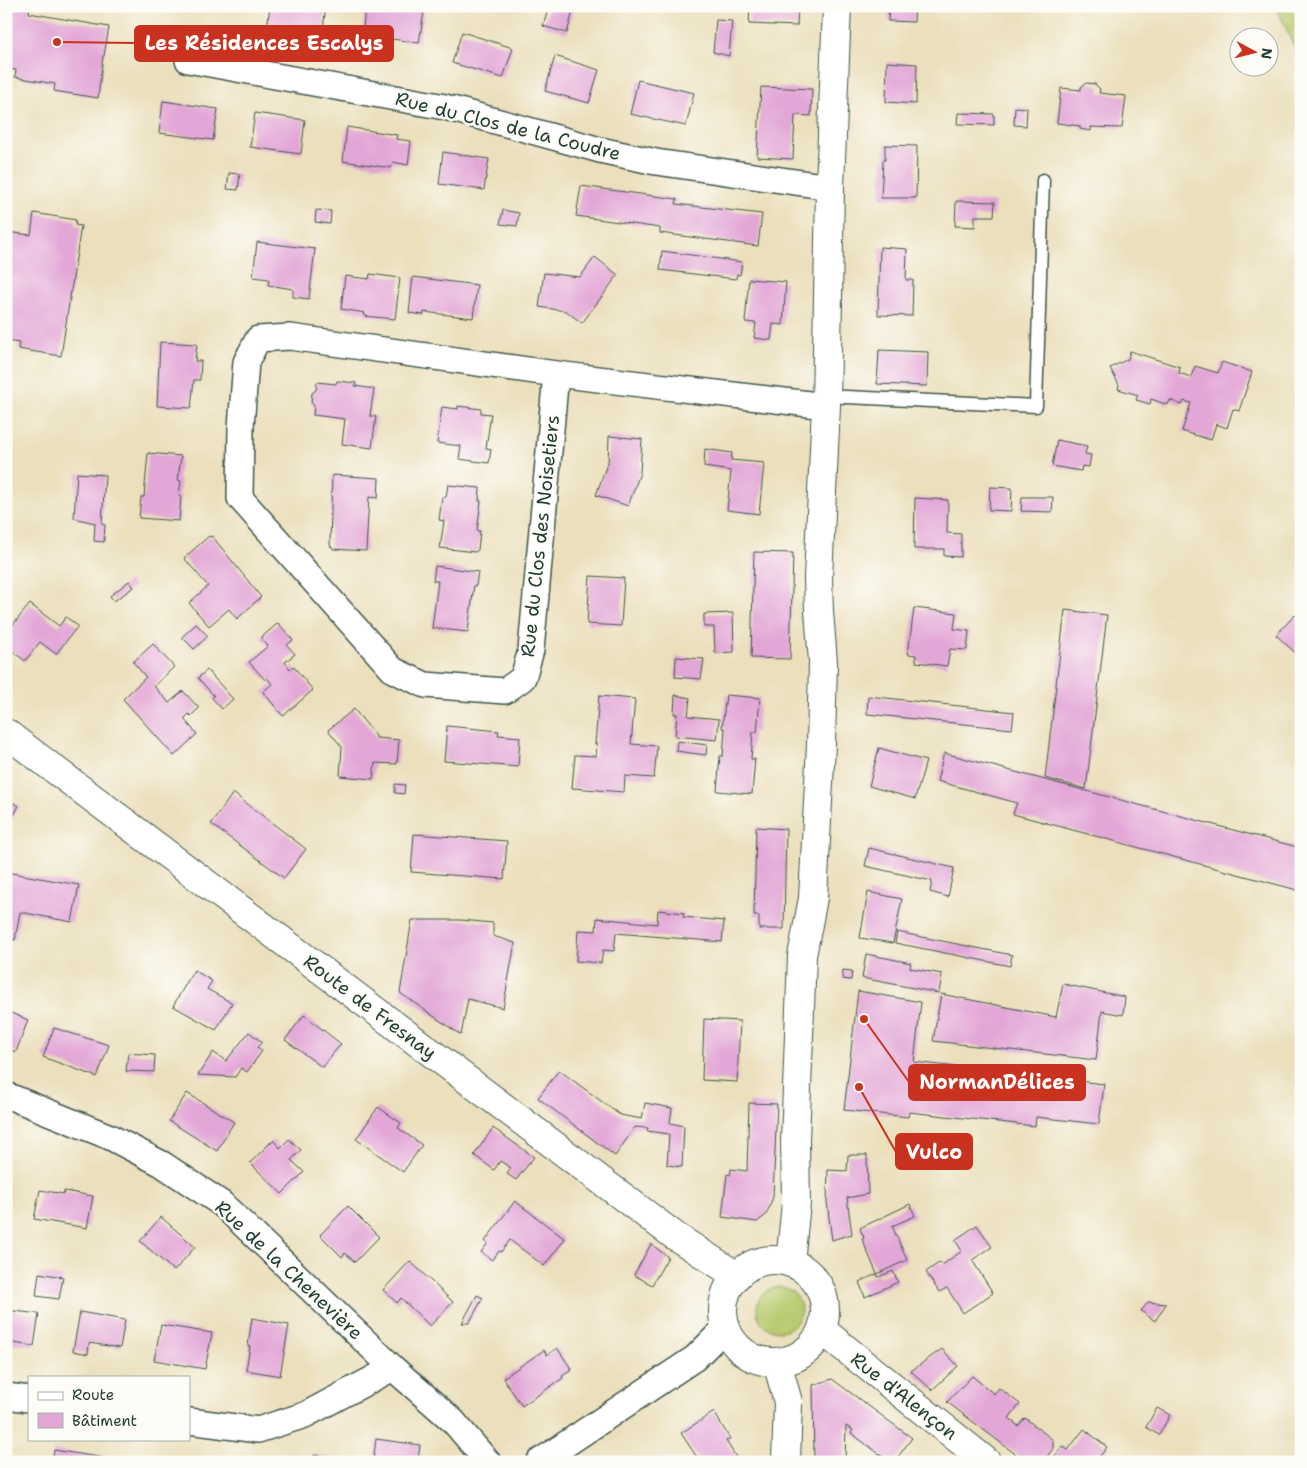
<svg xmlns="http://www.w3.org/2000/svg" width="1307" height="1468" viewBox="0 0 1307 1468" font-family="'Shantell Sans',sans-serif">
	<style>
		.green { fill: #b8cb6f; stroke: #6c8452 }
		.building { fill: #e3a7d7 }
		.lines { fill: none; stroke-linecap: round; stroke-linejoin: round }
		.service-casing { stroke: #3e5548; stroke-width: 15 }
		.minor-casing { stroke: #3e5548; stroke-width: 28 }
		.tertiary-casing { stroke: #3e5548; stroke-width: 30 }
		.service { stroke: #fff; stroke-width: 12 }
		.minor { stroke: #fff; stroke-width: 25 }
		.tertiary { stroke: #fff; stroke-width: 28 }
		.labels { text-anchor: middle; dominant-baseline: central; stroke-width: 5; stroke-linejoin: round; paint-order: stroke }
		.street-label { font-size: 19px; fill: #1f3d34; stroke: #fdfcf7 }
		.leader { fill: none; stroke: #c8321e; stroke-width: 2 }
		.callout-dot { fill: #c8321e; stroke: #fdfcf7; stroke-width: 2 }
		.callout { fill: #c8321e; stroke: #c8321e; stroke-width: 2 }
		.callout-label { font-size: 20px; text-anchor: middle; font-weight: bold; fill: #fff }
	</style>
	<rect width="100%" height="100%" fill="#fdfcf7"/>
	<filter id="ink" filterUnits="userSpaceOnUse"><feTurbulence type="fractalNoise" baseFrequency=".02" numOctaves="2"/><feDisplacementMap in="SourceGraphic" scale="10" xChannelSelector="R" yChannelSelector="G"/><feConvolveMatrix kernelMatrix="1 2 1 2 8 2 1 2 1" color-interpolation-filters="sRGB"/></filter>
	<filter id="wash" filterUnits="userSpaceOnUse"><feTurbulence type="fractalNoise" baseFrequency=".0096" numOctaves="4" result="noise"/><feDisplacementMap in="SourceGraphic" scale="20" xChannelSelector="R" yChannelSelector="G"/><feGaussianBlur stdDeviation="1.12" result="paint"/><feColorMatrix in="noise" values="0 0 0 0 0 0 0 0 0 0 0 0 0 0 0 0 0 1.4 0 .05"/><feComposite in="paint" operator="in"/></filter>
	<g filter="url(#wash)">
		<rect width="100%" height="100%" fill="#ebdfbc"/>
		<path class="green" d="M1276 6H1301V62Z
			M757 1309a22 22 0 1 1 44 0a22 22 0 1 1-44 0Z"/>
		<g id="blocks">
			<path class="building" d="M6 6H30L29 13 109 27 104 56H103L98 98 54 91 55 84 15 77 16 70 6 69Z
				M270 6H326L322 36 267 28Z
				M365 6H389L424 11 419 43 392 39 391 44 362 40Z
				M549 6H557L573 11 567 33 543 26Z
				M750 6H798L797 26 749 24Z
				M889 6H915L914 22 888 21Z
				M716 20 732 21 729 56 713 52Z
				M462 32 513 48 503 78 452 63Z
				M555 56 599 70 589 103 545 91Z
				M887 62 917 64 916 104 886 102Z
				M638 80 694 93 686 126 630 114Z
				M1086 83 1095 84 1100 89 1099 93 1126 96 1122 128 1091 127V131L1080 129V126L1057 123 1061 88 1081 90V87Z
				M761 87 812 89 811 116 795 115 793 159 757 157Z
				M163 101 218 109 213 140 159 133Z
				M1015 107 1027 108 1026 126 1014 125Z
				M255 113 305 120 301 154 250 147Z
				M958 113 994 114V125L957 124Z
				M347 127 397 135 396 139 411 141 408 165 393 162 391 168 343 161Z
				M885 145 917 146 916 198H881L883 160H885Z
				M443 152 489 159 484 190 439 184Z
				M229 173 240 174 238 190 227 189Z
				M581 186 677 199 676 204 762 214 758 246 660 233V228L576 216Z
				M956 201 995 202 994 216H975V227L955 226Z
				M316 210 331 211 330 224 315 222Z
				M503 210 519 213 517 226 500 224Z
				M34 213 76 220 75 225 81 226 61 356 18 349 19 343 6 341V232L31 235Z
				M257 242 315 249 309 299 293 297V289L268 285 269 279 253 277Z
				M880 247 907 249 906 280H913L912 316 878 315Z
				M662 251 742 262 740 275 737 274 736 279 660 270Z
				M595 257 618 275 582 323 566 311 539 307 544 273 580 277Z
				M370 274 400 278 395 319 364 316 365 313 341 309 345 276 369 279Z
				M413 277 477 285 473 318 424 312V315L409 313Z
				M749 279 786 282 783 325 773 324 771 340 754 338 756 323 745 322Z
				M160 342 197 344 195 361H201L200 380H194L191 408 157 406Z
				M879 350 928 352 927 386 877 384Z
				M1130 351 1180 367 1179 373 1191 377 1195 366 1218 373 1222 362 1252 372 1239 411 1233 409 1227 428 1216 424 1211 440 1182 431 1191 403 1184 401 1182 405 1170 400 1168 405 1151 399 1150 404 1136 400 1138 395 1118 389 1119 385 1110 368 1128 359Z
				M337 381 356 383 355 386 374 389 370 416H376L372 448 342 444 345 419 313 415 314 406 311 402 312 393 316 390 317 382 336 384Z
				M458 406 481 409V413L491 414 486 448 491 449 489 463 459 459 461 446 437 443 442 407 458 409Z
				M609 436 642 439 640 473 628 506 596 495 607 464H608Z
				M1057 440 1087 446 1085 454 1091 455 1089 467 1082 466 1081 471 1052 466Z
				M705 449 732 453 731 460 764 463 759 514 727 510 731 471 704 467Z
				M148 453 181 456 178 480 181 481 179 496H181L179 521 139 518 141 497H144Z
				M77 473 105 475 102 524 105 525 104 542 94 541 95 523 74 518Z
				M332 475 379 478 378 498 369 497 366 551 333 549 330 545Z
				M448 485 480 488 479 501H481L477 531H480L479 541 478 550 475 552 440 548 444 521 439 520 442 497H446Z
				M990 487 1012 488 1011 511 989 510Z
				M1022 497H1053L1052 512 1021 511Z
				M915 498 948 500 947 533 961 534V557L944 556V549H914Z
				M209 536 210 537 212 536 261 597 237 619 229 609 209 626 189 603 208 586 184 558Z
				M754 552 793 553 790 659 751 658Z
				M435 566 478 572 476 586 474 585 468 632 432 628 438 581H433Z
				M590 576 624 578 621 626 587 624Z
				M129 581 134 587 114 601 110 596Z
				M30 604 59 626 66 617 78 626 56 654 40 642 25 661 6 646V633Z
				M914 608 956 613 954 629 969 631 967 650 950 649 947 666 916 662V655L908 654Z
				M1065 610 1107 615 1086 789 1045 778Z
				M733 613 734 652 715 653 714 627H704V614Z
				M1295 615 1301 621V658L1276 635Z
				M278 623 293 640 287 645 295 654 285 662 290 669 293 666 313 690 283 716 263 692 272 684 267 678 265 680 249 662 268 646 261 638Z
				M196 624 208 636 194 649 182 637Z
				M153 644 174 667 154 686 169 703 183 691 199 708 191 716 189 714 184 719 197 734 174 756 123 699 146 677 133 662Z
				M676 657 704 659 701 679 675 677Z
				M207 670 233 699 222 709 212 698 214 696 198 678Z
				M675 695 690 698 688 716 719 719 717 740 675 736 677 714H674Z
				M726 695 760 698 757 732H753L751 759H755L752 794 717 791 720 756H723L725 729 722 728Z
				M599 696 635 699 631 744 657 746 654 778 625 776 624 792 572 788 575 755 596 756 597 744H595Z
				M868 696 1014 712 1012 729 867 714Z
				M354 709 376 736V738L399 740 397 764 375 763 373 779 340 776 342 747 328 730Z
				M447 726 499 731 498 735 520 737 518 767 444 761Z
				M677 741 707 745 706 755 676 751Z
				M879 748 926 761 915 799 869 786Z
				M944 753 1301 848V891L1013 814 1017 803 937 781Z
				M395 784 405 785 404 794 395 793Z
				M233 793 306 849 284 878 211 824Z
				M6 799 19 806 6 828Z
				M756 827 786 829 784 929H759V916H754Z
				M414 834 507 841 504 879 411 872Z
				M869 848 954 868 948 897 930 892 932 881 865 866Z
				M6 872 79 885 72 922 20 912 15 940 6 938Z
				M868 892 902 899 893 943 860 938Z
				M658 910 684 913 683 917 724 921 722 942 616 933 614 951 603 950 601 963 576 961 578 930 596 931 597 918 657 924Z
				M412 920H461L493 923V936L515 943 503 1008 468 999 461 1035 400 993Z
				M897 932 1012 955 1010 966 895 943Z
				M866 954 911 963 910 968 942 974 939 993 862 978Z
				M194 970 212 981 207 989 232 1003 216 1030 173 1006Z
				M843 970 852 971 851 980 842 979Z
				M1063 984 1125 997 1123 1015 1102 1011 1096 1060 933 1041 941 994 1056 1017Z
				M858 991 921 1002 914 1062 1104 1084 1099 1124 1036 1117 1035 1126 909 1112 908 1117 844 1110Z
				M6 1011 28 1020 16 1052 6 1048Z
				M304 1015 341 1044 322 1067 285 1040Z
				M704 1019 740 1021 737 1082 702 1080Z
				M54 1028 109 1045 97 1077 43 1057Z
				M249 1032 262 1042 257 1047 262 1051 247 1072 241 1068 235 1077 198 1075 213 1052 226 1061Z
				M128 1053 155 1055 154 1072 126 1071Z
				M559 1070 620 1115 642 1119 645 1103 672 1108 670 1123 684 1126 682 1167 667 1165 669 1134 647 1131 648 1128 635 1127 615 1156 538 1098Z
				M187 1093 234 1122 217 1151 169 1121Z
				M749 1103 777 1104 773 1197 766 1215 757 1222 722 1217 727 1174 730 1175 731 1169 747 1171Z
				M378 1107 401 1123 398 1128 422 1145 403 1172 356 1139Z
				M493 1128 534 1157 516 1180 507 1174 511 1168 500 1161 494 1170 474 1155Z
				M289 1139 301 1150 291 1160 304 1172 282 1194 250 1163 273 1140 280 1148Z
				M848 1155H867L868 1194 847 1198 852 1234 832 1240 827 1202 828 1170 847 1171Z
				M40 1190 64 1194V1191L93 1196 87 1228 34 1219Z
				M515 1201 565 1239 544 1266 510 1240 501 1252 499 1251 492 1260 481 1252 488 1243 485 1241Z
				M910 1204 915 1216 892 1226 907 1260 877 1274 862 1239 864 1238 860 1228Z
				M348 1206 379 1237 355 1262 345 1253 342 1257 320 1235Z
				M161 1217 195 1247 174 1271 140 1241Z
				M977 1225 992 1247 972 1260 993 1293 963 1313 947 1288 939 1292 926 1272 940 1262 942 1265 962 1251 955 1240Z
				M651 1244 668 1257 652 1285 634 1275Z
				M410 1261 453 1302 430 1326 401 1298 397 1303 383 1290Z
				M893 1271 898 1282 865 1297 859 1282 877 1274 878 1277Z
				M39 1273 63 1277 59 1299 36 1296Z
				M477 1295 483 1298 469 1323H462Z
				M1148 1302 1166 1304 1155 1321 1141 1311Z
				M6 1310 39 1314 34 1346 6 1342Z
				M80 1312 125 1320 120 1348 89 1343 88 1354 73 1351Z
				M252 1318 289 1325 280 1376 246 1370 250 1346H248Z
				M161 1325 212 1333 205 1369 154 1360Z
				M557 1348 572 1370 562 1376 563 1378 522 1406 503 1378 544 1350 547 1355Z
				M942 1349 958 1366 932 1390 911 1371Z
				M972 1376 994 1394 999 1388 1020 1404 1009 1418 1018 1426 1025 1418 1053 1440V1449L1043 1462H1026L947 1402Z
				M832 1379 912 1438 894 1462H890L851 1433 853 1430 846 1426 845 1462H814L813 1385Z
				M1157 1408 1170 1415 1159 1435 1146 1427Z
				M714 1412 730 1439 726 1441 739 1462H700L681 1433Z
				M1084 1429 1107 1447 1096 1462H1087L1083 1459 1081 1462H1051L1062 1446 1068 1450Z
				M376 1439 420 1445 418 1462H373Z
				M54 1450 105 1458 104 1462H52Z
				M314 1455 349 1461V1462H313Z"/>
		</g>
	</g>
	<g filter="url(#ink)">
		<use href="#blocks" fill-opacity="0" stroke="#3e5548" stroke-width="1"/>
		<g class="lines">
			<g class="service-casing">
				<path id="service" d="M826 396 1036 406 1043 180"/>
			</g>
			<g class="minor-casing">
				<path id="minor" d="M188 60 445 107 600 150 656 162 830 187
					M556 374 531 650 523 678 505 691 425 685 393 670 240 498 241 427 246 362 258 339 290 337 556 374 826 406
					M6 1095 110 1137 162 1164 222 1204 393 1368 453 1421 488 1462
					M6 1396 29 1399
					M189 1421 258 1430 305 1415 393 1368
					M539 1462 695 1358 726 1327"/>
			</g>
			<g class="tertiary-casing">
				<path id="tertiary" d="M6 733 675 1236 737 1276
					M723 1311a51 51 0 1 1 102 0a51 51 0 1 1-102 0Z
					M790 1263 796 1203 795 1141 802 956 813 898 821 744 823 662 819 611 818 578 826 406 830 187 837 6
					M822 1330 987 1462
					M777 1362 788 1402 786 1462"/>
			</g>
			<use href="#service" class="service"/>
			<use href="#minor" class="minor"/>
			<use href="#tertiary" class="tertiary"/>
		</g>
	</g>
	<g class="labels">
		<g class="street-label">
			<text transform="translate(508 126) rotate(14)">Rue du Clos de la Coudre</text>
			<text transform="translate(540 536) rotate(-84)">Rue du Clos des Noisetiers</text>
			<text transform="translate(370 1007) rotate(37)">Route de Fresnay</text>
			<text transform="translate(289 1270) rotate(43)">Rue de la Chenevière</text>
			<text transform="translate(904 1396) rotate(38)">Rue d'Alençon</text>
		</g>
	</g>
	<path class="leader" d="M57 42L135 43M864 1019L909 1082M859 1087L896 1152"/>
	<g class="callout-dot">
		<circle cx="57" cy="42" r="5"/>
		<circle cx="864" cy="1019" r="5"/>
		<circle cx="859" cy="1087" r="5"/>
	</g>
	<g class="callout">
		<rect x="135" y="26" width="258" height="35" rx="5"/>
		<rect x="909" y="1065" width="176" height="35" rx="5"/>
		<rect x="896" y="1134" width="76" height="35" rx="5"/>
	</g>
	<g class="callout-label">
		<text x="264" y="50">Les Résidences Escalys</text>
		<text x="997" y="1089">NormanDélices</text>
		<text x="934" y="1159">Vulco</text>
	</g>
	<rect width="1307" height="1468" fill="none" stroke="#fdfcf7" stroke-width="25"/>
	<rect x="28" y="1376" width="162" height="65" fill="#fdfcf7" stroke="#a4b0a9"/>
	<rect x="38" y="1392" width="25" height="8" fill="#ffffff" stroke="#a4b0a9"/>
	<text x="72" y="1400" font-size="15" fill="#1f3d34">Route</text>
	<rect x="38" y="1413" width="25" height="15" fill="#e3a7d7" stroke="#a4b0a9"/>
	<text x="72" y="1426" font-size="15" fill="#1f3d34">Bâtiment</text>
	<g transform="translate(1254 52) rotate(97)"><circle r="24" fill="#fdfcf7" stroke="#a4b0a9"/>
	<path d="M0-4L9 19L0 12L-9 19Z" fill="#c8321e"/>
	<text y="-8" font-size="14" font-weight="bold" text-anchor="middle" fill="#1f3d34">N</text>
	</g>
</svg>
